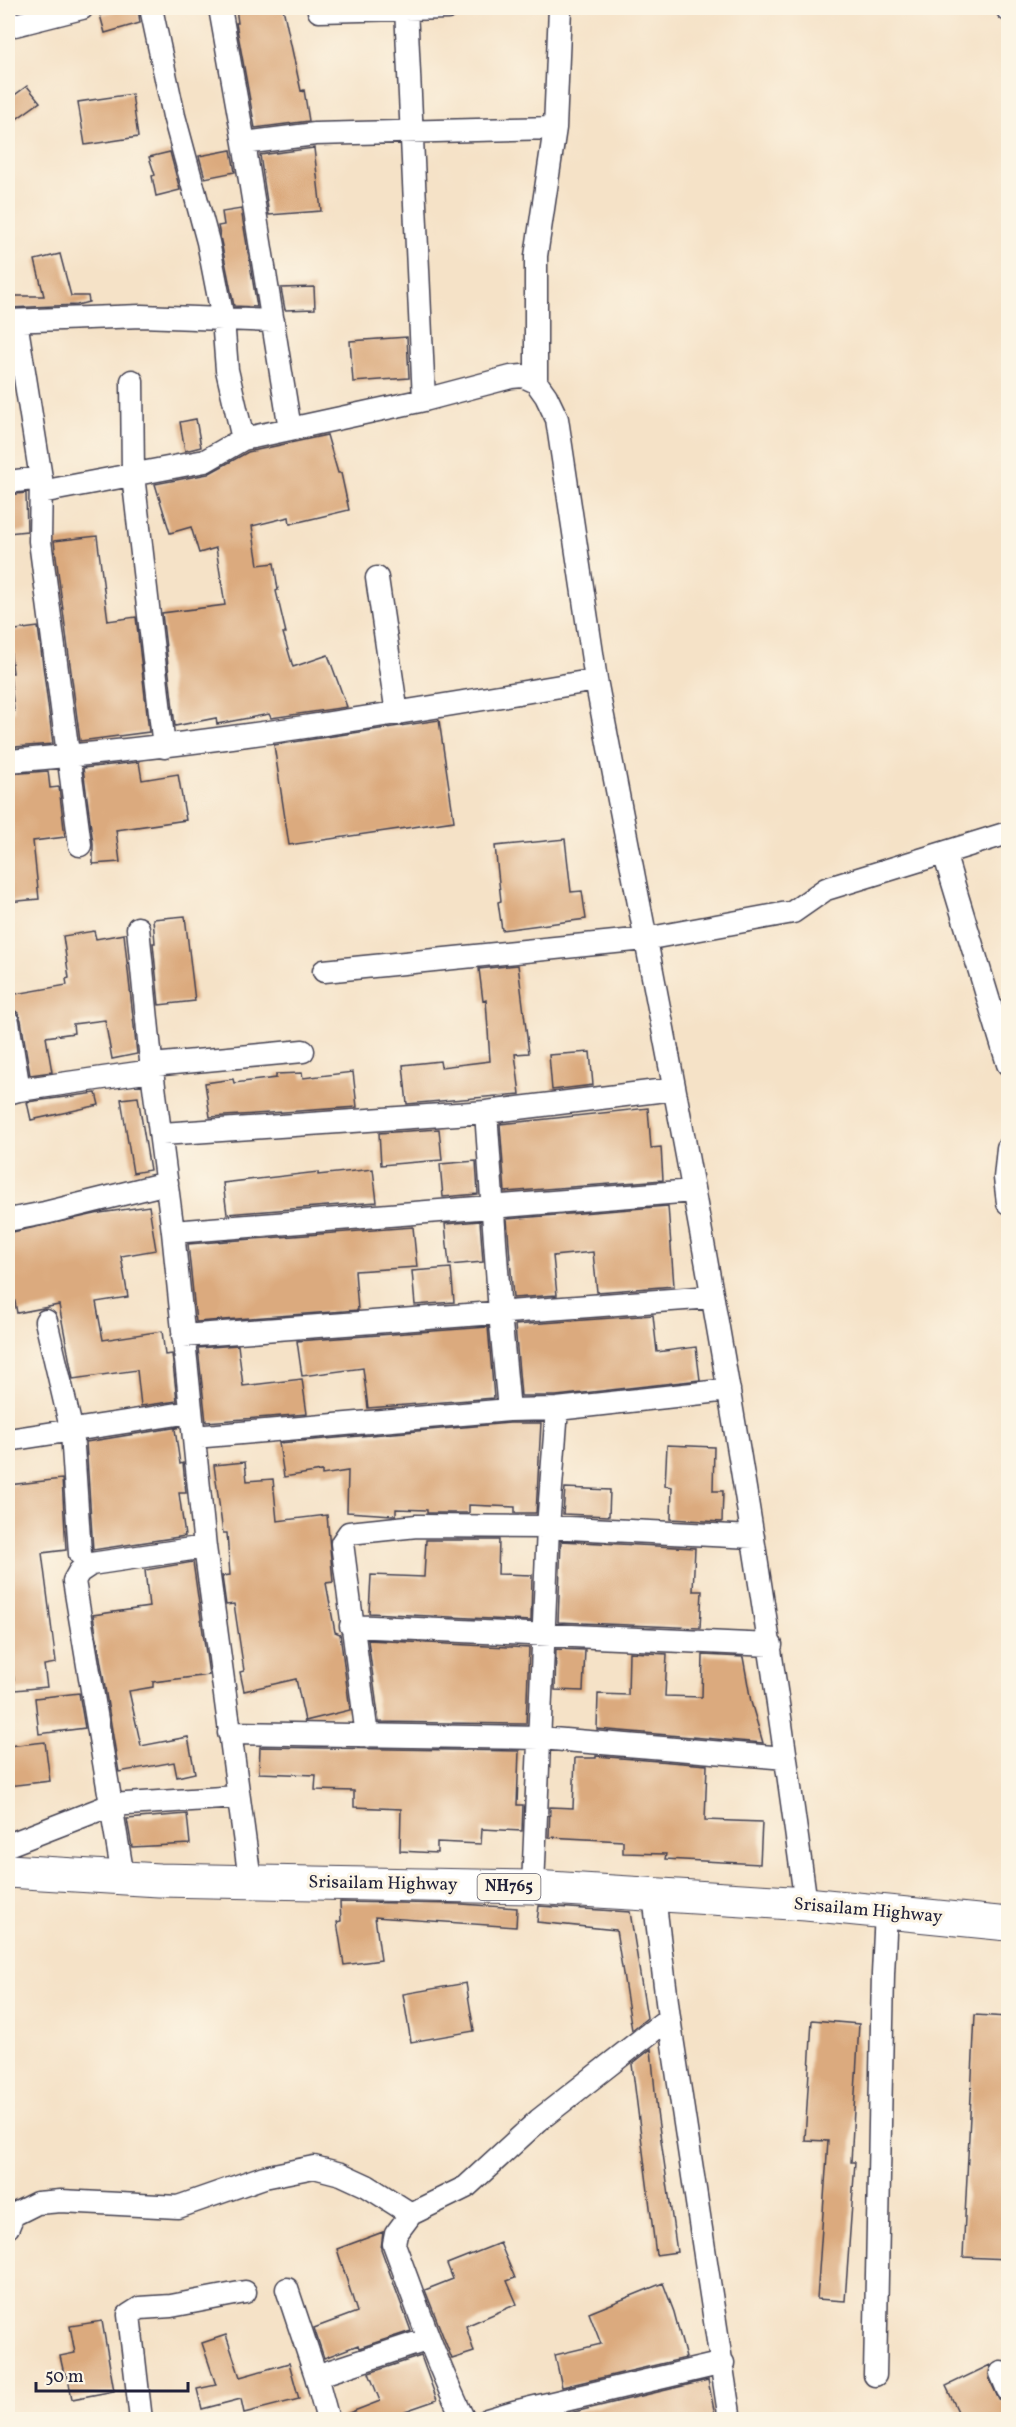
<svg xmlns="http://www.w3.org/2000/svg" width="1016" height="2427" viewBox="0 0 1016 2427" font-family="Vollkorn,serif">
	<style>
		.building { fill: #dbaa7e }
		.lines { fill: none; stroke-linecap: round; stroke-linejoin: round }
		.minor-casing { stroke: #423f50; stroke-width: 25 }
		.highway-casing { stroke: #423f50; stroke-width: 35 }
		.minor { stroke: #fff; stroke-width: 22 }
		.highway { stroke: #fff; stroke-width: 33 }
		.labels { text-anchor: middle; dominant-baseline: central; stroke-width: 6; stroke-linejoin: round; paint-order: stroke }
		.shield { fill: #fcf5e5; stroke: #63616e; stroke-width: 1.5 }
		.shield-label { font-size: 16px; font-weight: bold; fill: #22223b }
		.street-label { font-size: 18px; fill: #22223b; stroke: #fcf5e5 }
	</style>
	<rect width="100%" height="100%" fill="#fcf5e5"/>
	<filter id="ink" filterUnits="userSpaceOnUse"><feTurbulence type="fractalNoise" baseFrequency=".0167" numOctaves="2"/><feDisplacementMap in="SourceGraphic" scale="12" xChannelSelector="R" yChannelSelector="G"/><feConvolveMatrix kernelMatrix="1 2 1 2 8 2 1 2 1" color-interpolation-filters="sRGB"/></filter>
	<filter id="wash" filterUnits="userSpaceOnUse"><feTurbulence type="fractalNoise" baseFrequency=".008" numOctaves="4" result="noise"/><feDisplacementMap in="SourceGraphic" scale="24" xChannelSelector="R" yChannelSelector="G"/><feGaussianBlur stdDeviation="1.35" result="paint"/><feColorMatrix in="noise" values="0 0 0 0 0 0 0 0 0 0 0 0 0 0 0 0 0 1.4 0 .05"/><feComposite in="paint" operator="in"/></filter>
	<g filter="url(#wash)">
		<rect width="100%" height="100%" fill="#f5e2c7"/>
		<g id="blocks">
			<path class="building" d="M126 8H138L140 23 105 33 100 15Z
				M236 8H283L301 91 304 90 309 121 255 128 236 23H238Z
				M27 86 40 102 8 125V100Z
				M132 94 138 137 85 145 78 102Z
				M314 148 321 211 269 215 260 155Z
				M231 150 235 172 205 178 199 156Z
				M170 152 180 190 156 196 152 176 155 175 149 157Z
				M241 209 257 307 234 306 218 226 224 225 222 212Z
				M60 254 71 296H88L89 302 77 305 8 308V296H44L35 260Z
				M314 287 315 309 285 310 281 288Z
				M407 337 409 378 353 382 350 341Z
				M196 419 201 447 185 451 180 422Z
				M327 435 338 473H341L349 510 290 524 289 517 252 526 258 565 274 563 278 590 276 591 286 633H283L293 667 328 655 347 707 271 718 269 714 217 724 216 718 175 726 162 613 225 605 216 548 199 553 191 527 170 533 155 484 208 474 248 452Z
				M26 493 27 531 8 533V495Z
				M97 536 108 621 136 617 149 732 80 741 54 541Z
				M38 627 53 744 14 747 10 712 14 711 10 673H13L8 631Z
				M439 720 454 821 289 845 274 745Z
				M139 762 142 780 178 774 186 820 116 830 120 862 93 864V843L83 768Z
				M48 771 50 788 59 787 65 837 33 841 39 899 8 902V774Z
				M565 839 571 892 582 891 586 919 502 930 498 902 501 901 495 846Z
				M185 916 195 1001 159 1005 153 943H155L153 919Z
				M94 931 96 939 124 934 137 1054 112 1059 105 1020 73 1024 74 1033 46 1037 52 1072 30 1075 21 1020 18 1013 13 1009 10 995 67 985 66 979 69 978 63 936Z
				M518 965 529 1053 515 1054 520 1094 407 1104 403 1065 440 1061 441 1067 490 1061 486 1000 483 1001 479 969Z
				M590 1052 593 1085 552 1090 549 1055Z
				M353 1072 357 1107 210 1117 205 1083 233 1079 234 1083 276 1078V1074L302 1073 303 1078Z
				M96 1093 99 1105 31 1120 27 1102Z
				M138 1097 150 1170 133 1173 121 1099Z
				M648 1108 651 1148 661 1147 663 1180 505 1192 500 1124Z
				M439 1129 442 1160 381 1165 379 1133Z
				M476 1161 478 1194 443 1197 440 1164Z
				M373 1169 377 1202 227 1214 223 1183 318 1172V1175Z
				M149 1206 156 1250 121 1256 128 1297 96 1302 103 1340 162 1331 165 1355 172 1354 177 1401 141 1406 137 1370 73 1379 59 1305 17 1313 8 1265V1233L100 1213Z
				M668 1206 674 1286 597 1292 593 1252 553 1256 557 1295 513 1298 507 1219Z
				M480 1221 483 1262 449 1265 445 1224Z
				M413 1227 417 1267 355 1271 358 1310 196 1322 188 1244Z
				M451 1268 454 1302 415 1305 412 1271Z
				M653 1315 657 1352 696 1347 700 1380 556 1396H521L515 1325Z
				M488 1327 494 1398 368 1408 363 1368 302 1376 297 1341Z
				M238 1345 243 1386 302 1379 307 1414 206 1422 198 1348Z
				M510 1423H541L536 1513H515V1507L469 1505V1513H427V1510L396 1509V1515H393L347 1512 348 1471 322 1475V1471L284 1477 279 1443Z
				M179 1427 175 1429 180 1464 183 1463 186 1493H179L185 1536 93 1550 86 1442Z
				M667 1445 714 1447 713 1491H723L722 1522 671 1519 672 1487 665 1486Z
				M245 1462 247 1481 273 1479 277 1521 327 1515 333 1582 326 1583 335 1632 340 1634 350 1710 305 1721 296 1679 244 1691 240 1672 244 1671 234 1604 226 1605 222 1576 230 1575 227 1533H223L214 1465Z
				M62 1479 66 1550 42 1553 56 1663 44 1665 47 1687 15 1690 8 1628V1485Z
				M565 1488 610 1490 609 1516 563 1514Z
				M426 1540H499L498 1574 532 1575 531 1621 369 1613 371 1575 424 1577Z
				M561 1541 695 1548 693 1591H702L700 1628 558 1622Z
				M193 1562 209 1675 153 1682V1687L129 1691 141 1746 188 1737 195 1773 177 1777 174 1762 119 1772 93 1615 149 1607 145 1570Z
				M368 1640 529 1648 526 1724 379 1722Z
				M556 1649 585 1650 583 1691 555 1690Z
				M629 1652 667 1654 665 1696 702 1697 703 1655 743 1657 751 1702 763 1743 597 1729 598 1694 628 1695Z
				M79 1693 85 1728 39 1734 35 1698Z
				M45 1742 50 1781 8 1786V1746Z
				M260 1747 519 1751 517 1805H523L522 1831 482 1829 481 1844 437 1842V1853L400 1851 401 1809 354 1807V1791L315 1790 316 1775 259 1773Z
				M596 1756 707 1765 705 1820 762 1822 760 1864 665 1859 666 1854 623 1853V1841L549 1837 550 1807 573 1808 575 1758H596Z
				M187 1814 190 1844 132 1847 127 1819Z
				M340 1902 462 1904 517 1908 516 1927 375 1917 381 1960 344 1965 337 1922 341 1921Z
				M539 1906 630 1912 647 2018 632 2030 616 1930 537 1922Z
				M466 1983 474 2031 411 2042 403 1994Z
				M975 2015 1008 2017V2259L963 2257Z
				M812 2020 859 2024 851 2162H855L845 2301 817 2299 828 2141 805 2140Z
				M651 2049 657 2112 677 2252 656 2255 632 2064Z
				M383 2232 381 2249 411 2331 359 2348 358 2345 324 2358 314 2328 357 2312 337 2249Z
				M500 2243 515 2278 507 2281 517 2304 466 2326 474 2352 452 2359 425 2290 453 2279 447 2264Z
				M663 2283 674 2312 686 2358 562 2387 555 2355 601 2344 589 2313Z
				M102 2321 114 2391 72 2399 67 2373 64 2374 60 2356 75 2353 70 2326Z
				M226 2335 240 2377 289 2363 299 2399 244 2413 241 2399 202 2409 197 2389 216 2385 202 2343Z
				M421 2356 437 2400 405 2411 408 2420H341V2416L380 2401 369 2373Z
				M990 2365 989 2378 999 2400 1008 2403V2420H962L946 2386Z
				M708 2380 716 2420H541Z"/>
		</g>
	</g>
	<g filter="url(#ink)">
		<use href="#blocks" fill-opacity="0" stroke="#423f50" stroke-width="1.5"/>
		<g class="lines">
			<g class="minor-casing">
				<path id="minor" d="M151 8 174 116 208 242 223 319 273 321
					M220 8 244 143 290 429 424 400 511 377 523 376 536 382
					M406 8 424 400
					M1008 8V10
					M319 11 447 8
					M15 25 82 8
					M244 143 315 134 555 128
					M8 321 141 316 223 319 227 370 243 439 290 429
					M16 321 41 478 40 541 80 845
					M132 381 133 475 164 747
					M8 482 41 478
					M41 492 205 461 243 439
					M377 578 397 714
					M596 680C641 917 689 1154 729 1392 758 1562 783 1733 806 1904
					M8 761C205 746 401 713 596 680L557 419 546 396 536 382V256L555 128 560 8
					M944 853 1008 1064
					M138 928 152 1071 173 1232 205 1547 250 1880
					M324 971 645 939 793 912 826 889 1008 833
					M8 1022 19 1090 8 1093
					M152 1065 303 1051
					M19 1090 152 1071
					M486 1112 500 1313 509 1410
					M162 1134 486 1112 674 1089
					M1008 1148 1005 1178 1008 1203
					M8 1220 45 1213 167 1183
					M173 1232 693 1191
					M46 1321 72 1432 80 1554
					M183 1336 712 1297
					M194 1437 509 1410 557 1409 729 1390
					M8 1440 191 1412
					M351 1626 771 1645
					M229 1733 540 1738 786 1758
					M367 1736 342 1543 349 1533 417 1526 548 1527 753 1537
					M8 1845 111 1805 238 1797
					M123 1877 74 1581 79 1572 91 1564 205 1547
					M533 1887 548 1527 557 1409
					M654 1896 669 2018 730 2420
					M8 2227 13 2215 37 2203 61 2201 178 2207 264 2177 314 2167 341 2174 367 2186 411 2214
					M287 2289 316 2376
					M1001 2373 1008 2390
					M875 2375 883 1974 886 1912
					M141 2420 129 2315 140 2308 171 2306 245 2292
					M328 2420 316 2376 429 2339
					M464 2420C436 2363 416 2303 394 2244L396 2234 411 2214 466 2187 539 2120 669 2018
					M487 2420 514 2412
					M515 2420 514 2412 723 2363"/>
			</g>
			<g class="highway-casing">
				<path id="highway" d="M8 1871 159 1880 533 1887 806 1904 1008 1924"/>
			</g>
			<use href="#minor" class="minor"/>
			<use href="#highway" class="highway"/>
		</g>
	</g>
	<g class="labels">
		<rect class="shield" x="477.5" y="1874" width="63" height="26" rx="4.5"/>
		<g class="shield-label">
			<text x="509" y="1887">NH765</text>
		</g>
		<g class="street-label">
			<text transform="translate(383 1884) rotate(1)">Srisailam Highway</text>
			<text transform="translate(868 1911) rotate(5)">Srisailam Highway</text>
		</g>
	</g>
	<rect width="1016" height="2427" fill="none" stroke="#fcf5e5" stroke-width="30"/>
	<path d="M36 2382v9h152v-9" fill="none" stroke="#22223b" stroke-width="3"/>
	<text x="45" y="2382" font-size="18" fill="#22223b" stroke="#fcf5e5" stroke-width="4.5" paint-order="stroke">50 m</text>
</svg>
